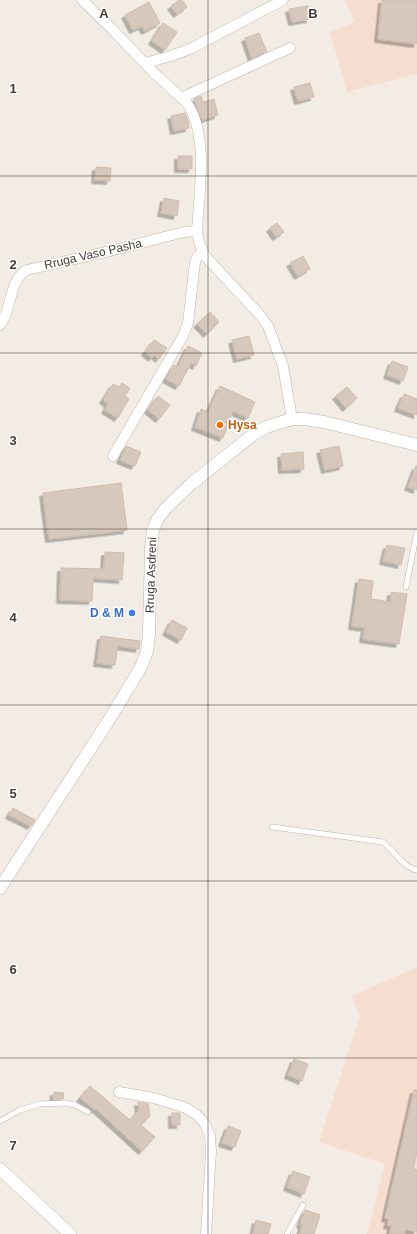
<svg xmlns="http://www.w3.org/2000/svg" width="417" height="1234" viewBox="0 0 417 1234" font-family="Arial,sans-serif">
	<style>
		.commercial { fill: #f5decf }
		.building { fill: #d7c8bd; stroke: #cfbcad; filter: url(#shadow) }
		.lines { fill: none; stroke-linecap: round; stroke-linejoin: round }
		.service-casing { stroke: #c1b5aa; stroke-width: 6 }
		.minor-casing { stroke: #c1b5aa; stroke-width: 11 }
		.tertiary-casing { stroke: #c1b5aa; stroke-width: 13 }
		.service { stroke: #fff; stroke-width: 5 }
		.minor { stroke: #fff; stroke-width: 10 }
		.tertiary { stroke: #fff; stroke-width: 12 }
		.grid { fill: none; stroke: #443b34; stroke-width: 1; stroke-opacity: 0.55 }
		.food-dot { fill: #e8710a; stroke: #fff; stroke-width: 1.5 }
		.shop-dot { fill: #3f7fe0; stroke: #fff; stroke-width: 1.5 }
		.labels { text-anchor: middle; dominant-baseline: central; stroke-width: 3; stroke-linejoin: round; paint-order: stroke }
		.street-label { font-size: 12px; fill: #443b34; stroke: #fff }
		.food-label { font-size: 12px; font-weight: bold; fill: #c56008; stroke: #fff; text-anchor: start }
		.shop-label { font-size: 12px; font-weight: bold; fill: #366cbe; stroke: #fff; text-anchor: end }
		.grid-label { font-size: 13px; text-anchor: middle; font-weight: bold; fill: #443b34; stroke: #fff; stroke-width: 3; stroke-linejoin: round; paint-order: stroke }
	</style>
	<defs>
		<filter id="shadow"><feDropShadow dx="-3.5" dy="3.5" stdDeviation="0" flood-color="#0004"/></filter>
	</defs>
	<rect width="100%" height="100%" fill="#f2ece4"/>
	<path class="commercial" d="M345 0H417V74L347 92 330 32 355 22Z
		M417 967V1234H367L385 1164 319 1142 360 1017 352 996Z"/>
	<path class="building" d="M179 0H182L187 7 177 14 171 6Z
		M382 0H417V44L378 39Z
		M149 2 160 23 145 31 142 26 133 30 125 15Z
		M308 6 310 19 292 22 289 9Z
		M163 23 177 32 165 50 152 41Z
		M259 33 267 52 252 58 245 38Z
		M310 83 314 97 298 101 294 87Z
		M201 96 203 102 214 99 218 115 202 120 194 99Z
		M185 113 189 123 188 124 189 128 174 131 171 116Z
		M178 156H192V169H178Z
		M96 167 111 168 110 181 95 180Z
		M164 198 179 201 177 216 161 213Z
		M277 223 284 232 276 237 270 228Z
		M303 256 310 269 298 276 290 263Z
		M210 312 219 322 207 334 197 324Z
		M249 336 254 355 237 359 232 340Z
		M154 340 167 348 159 359 154 355 152 358 145 352Z
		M188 346 202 353 196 366 191 363 179 386 166 379 174 365 178 367Z
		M392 361 408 367 403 381 387 375Z
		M122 383 130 388 125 396 129 399 118 418 105 410 108 404 103 400 113 384 119 387Z
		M220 386 255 402 248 418 233 411 223 438 195 427 201 409 208 412Z
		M347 387 357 398 346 408 336 396Z
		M404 394 417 399V415L398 408Z
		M158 396 170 405 159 419 148 410Z
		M126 446 141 452 135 466 120 460Z
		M339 446 343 466 325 470 320 450Z
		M303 452 304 469 282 470 281 454Z
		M416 466H417V490L408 487Z
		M121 483 127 530 49 539 43 493Z
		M387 545 405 548 401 565 383 561Z
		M105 552 124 553 122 580 93 578 92 601 60 600 61 568 104 569Z
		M359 579 373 581 371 599 390 602 391 592 407 594 399 644 363 639 365 628 352 626Z
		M172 620 187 628 181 640 166 632Z
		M101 636 140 641 139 649 118 646 115 665 97 663Z
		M13 808 35 820 31 826 9 815Z
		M294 1059 308 1064 302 1081 288 1075Z
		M90 1086 130 1120 139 1110 138 1102 148 1104 150 1116 141 1125 155 1137 142 1151 96 1109 95 1110 80 1098Z
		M414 1090H417V1152L413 1169 417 1170V1232L405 1229 404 1234H390L391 1226 387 1225 389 1219 385 1218Z
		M54 1092 64 1093 63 1099H53Z
		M172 1113H180V1125H172Z
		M228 1126 241 1131 235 1147 222 1143Z
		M293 1171 310 1177 304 1194 287 1187Z
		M305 1210 320 1215 314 1234H300L302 1225 300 1224Z
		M256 1220 271 1224 268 1234H253Z"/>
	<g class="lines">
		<g class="service-casing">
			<path id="service" d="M406 587 417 532
				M272 827 383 842C394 851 404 868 417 870
				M0 1121 20 1110 40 1104 65 1103 75 1105 88 1112
				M287 1234 303 1205"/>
		</g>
		<g class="minor-casing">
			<path id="minor" d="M82 0 112 29 155 74 187 103C209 135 199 194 197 231L199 242 205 256 259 314 268 326 283 366 292 419
				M145 63 171 56 192 48 283 0
				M181 98 290 48
				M0 325C12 310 9 279 27 270L110 251 184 232 197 231
				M113 456 183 336 188 323 195 262C197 257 198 254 204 254
				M119 1092 154 1098 186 1108 197 1115 205 1124 210 1136 211 1151 206 1234"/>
		</g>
		<g class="tertiary-casing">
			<path id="tertiary" d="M0 888 109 720 141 667 147 651 149 634 151 548 153 530 157 520 166 508 191 484 254 434 266 427 292 419H304L324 422 417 445
				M0 1169 70 1234"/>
		</g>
		<use href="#service" class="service"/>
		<use href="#minor" class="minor"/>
		<use href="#tertiary" class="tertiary"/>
	</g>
	<path class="grid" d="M208 0V1234M0 176H417M0 353H417M0 529H417M0 705H417M0 881H417M0 1058H417"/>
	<circle class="food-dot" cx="220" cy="425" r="4"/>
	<circle class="shop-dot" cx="132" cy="613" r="4"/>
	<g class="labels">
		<g class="street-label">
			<text transform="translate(93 254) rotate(-13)">Rruga Vaso Pasha</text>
			<text transform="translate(151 575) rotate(-88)">Rruga Asdreni</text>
		</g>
		<g class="food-label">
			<text x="228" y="425">Hysa</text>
		</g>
		<g class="shop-label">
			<text x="124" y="613">D &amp; M</text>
		</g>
	</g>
	<g class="grid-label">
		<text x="104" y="18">A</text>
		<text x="313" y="18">B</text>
		<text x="13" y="93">1</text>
		<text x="13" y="269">2</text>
		<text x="13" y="445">3</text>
		<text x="13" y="622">4</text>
		<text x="13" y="798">5</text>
		<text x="13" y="974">6</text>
		<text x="13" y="1150">7</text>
	</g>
</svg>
